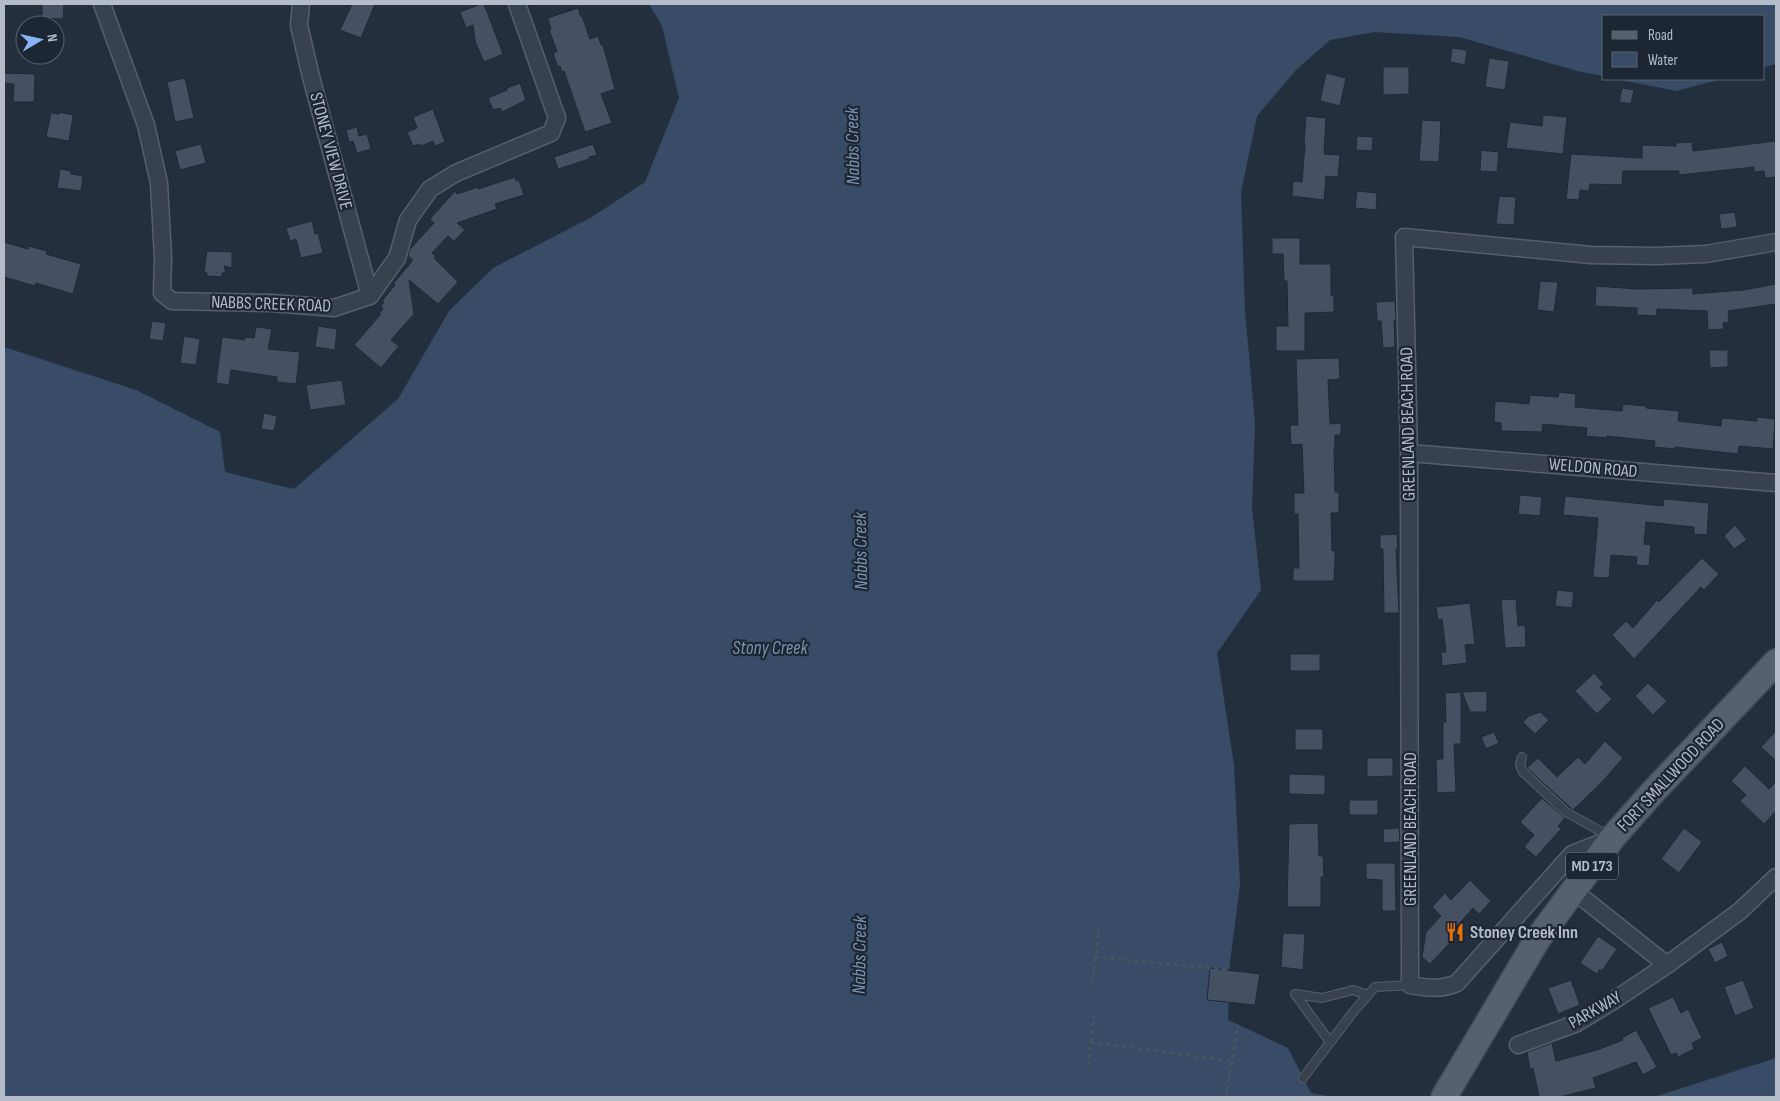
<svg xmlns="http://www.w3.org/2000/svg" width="1780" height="1101" viewBox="0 0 1780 1101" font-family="'Sofia Sans Condensed',sans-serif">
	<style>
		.water { fill: #394c67 }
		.building { fill: #455162; stroke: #1f2835 }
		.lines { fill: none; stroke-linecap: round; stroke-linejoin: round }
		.service-casing { stroke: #565f6c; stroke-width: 10 }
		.minor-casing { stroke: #565f6c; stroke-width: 19 }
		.primary-casing { stroke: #414a57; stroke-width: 28 }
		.path { stroke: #44595c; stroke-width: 2.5; stroke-dasharray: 4 4; stroke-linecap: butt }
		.service { stroke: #38414e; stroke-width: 8 }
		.minor { stroke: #38414e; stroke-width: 16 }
		.primary { stroke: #56606e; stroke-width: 25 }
		.labels { text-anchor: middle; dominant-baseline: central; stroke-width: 4.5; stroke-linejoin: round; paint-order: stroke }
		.shield { fill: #1d2633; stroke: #878f9c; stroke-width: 1 }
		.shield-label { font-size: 16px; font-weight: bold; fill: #b4bcc9 }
		.street-label { font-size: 18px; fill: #b4bcc9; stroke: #1d2633 }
		.poi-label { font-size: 18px; font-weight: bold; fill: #b4bcc9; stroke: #1d2633; text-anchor: start }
		.water-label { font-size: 19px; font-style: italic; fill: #7c92b1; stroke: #1d2633 }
	</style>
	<rect width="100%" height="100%" fill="#242f3e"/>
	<path class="water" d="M649 4H1776V64L1764 67V16H1604V76L1581 72 1459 37 1375 32 1330 40 1296 70 1257 116 1241 192 1245 310 1255 424 1252 508 1261 590 1217 653 1234 765 1240 885 1230 962 1228 1020 1288 1048 1311 1093 1333 1097H4V347L136 390 220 432 225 472 294 489 398 399 449 311 493 268 592 217 645 182 679 98 662 26Z
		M1616 79H1721L1676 91Z
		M1776 1058V1097H1654Z"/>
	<path class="building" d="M42 4H64L63 19 42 18Z
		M352 4H375L361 38 340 30Z
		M481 4H484L503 54 484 62 475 41 473 25 466 28 460 12Z
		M578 8 581 17 582 16 590 39 598 36 601 45H603L615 89 601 94 612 123 585 132 564 71 562 72 560 66 558 67 553 54 557 51 549 30H551L548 18Z
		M1452 48 1467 50 1465 65 1450 62Z
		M1489 58 1509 61 1505 90 1485 87Z
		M1383 67H1409V94L1383 95Z
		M4 73 35 74 34 102H13L14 84 4 83Z
		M1326 73 1346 78 1340 106 1320 101Z
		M185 78 194 118 175 122 167 82Z
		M520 83 526 100 502 112 500 108 493 110 488 98 507 90V88Z
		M1622 88 1634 90 1631 104 1619 102Z
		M433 109 445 142 435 146 433 141 421 146 420 144 413 146 407 132 417 128 413 117Z
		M59 112 73 115V117L69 141 46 137 51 113 59 114Z
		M1543 115 1567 117 1563 154 1506 148 1510 122 1542 126Z
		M1306 116 1326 118 1324 154 1340 155 1338 177 1326 176 1324 200 1292 196 1293 181 1302 182 1305 144H1304Z
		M1422 120 1441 121 1439 162 1419 161Z
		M357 127 359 136 367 134 371 149 357 153 353 141 349 142 346 130Z
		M1357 136 1373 137 1372 151 1356 150Z
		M1776 141V177L1765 178 1764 171 1754 172V167L1679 175V171H1623L1622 185 1590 184 1589 191 1580 190 1579 200 1566 199 1571 154 1642 158V145L1676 146V143L1692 142 1693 151Z
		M201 144 206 163 180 170 175 151Z
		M593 144 597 155 589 157V159L558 169 554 157Z
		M1481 150 1499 152 1497 172 1480 171Z
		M60 169 71 171V174L83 176 81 191 57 188Z
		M515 177 516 181 519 180 524 195 495 204 497 209 457 223 465 230 454 241 448 236 432 253 436 256 434 258 458 282 438 304 409 280 414 314 391 340 399 346 381 368 354 345 381 314 379 313 383 309 381 306 384 302 382 301 395 285 393 284 413 260 408 256 410 249 434 223 430 219 455 191 457 194 478 187V189Z
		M1357 191 1377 193 1376 210 1355 208Z
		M1499 196 1516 197 1514 225 1496 224Z
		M1735 212 1737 227 1721 229 1719 214Z
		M312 221 315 234 318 233 323 253 301 258 296 239 290 241 286 228Z
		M1272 238H1300V264H1331V295H1334V312L1305 313V351H1276V326H1288L1287 281H1284L1283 254H1272Z
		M4 242 28 249 29 246 47 251 46 254 81 264 73 294 36 283 35 286 4 277Z
		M207 251 232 252V268L224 266 226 273H222V277L207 276V273L204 272Z
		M1540 281 1558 282 1554 312 1537 310Z
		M1776 284V304L1728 311 1729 322 1723 323 1724 329 1708 330 1707 311 1657 309V316L1637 315V308L1595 306 1596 286 1638 289 1693 288V294L1743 290Z
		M1395 301 1396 320H1394L1395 347 1383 348 1381 321H1377L1376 302Z
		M152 321 166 323 163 341 149 339Z
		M318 326 337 329 335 350 315 347Z
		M256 327 272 329 268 349 300 352 296 384 277 382V377L231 370 229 385 216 383 222 337 245 340V337L254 338Z
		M184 336 200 339 196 365 180 363Z
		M1709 350H1728V367L1710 368Z
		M1339 358 1340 379 1328 380 1330 424 1341 423V435H1335V448H1334L1335 492H1339V513H1331L1332 551 1335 550V563L1334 581H1293V568H1299L1298 514H1294V493H1304L1302 444 1291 445 1290 425H1298L1296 359Z
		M342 380 346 405 310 410 306 385Z
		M1559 392 1576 394 1575 407 1622 411 1623 404 1646 406V408L1679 411 1678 421 1721 426 1722 418 1757 421V417L1775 419 1773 449 1739 446 1738 454 1675 447V449L1654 447 1655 441 1607 436V438L1586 436 1587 428 1543 424 1542 432 1501 431V423L1494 422 1495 401 1529 404 1530 395 1558 397Z
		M264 413 277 416 274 431 261 429Z
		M1520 495 1542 497 1540 516 1518 514Z
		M1565 496 1663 506 1664 499 1709 503 1707 535 1694 534V527L1646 522 1644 544 1651 545 1649 566 1636 565 1637 557 1611 555 1609 578 1593 577 1598 518 1563 515Z
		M1735 525 1747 540 1734 549 1724 536Z
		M1397 534 1398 549H1396L1399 613H1384L1383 549H1380V535Z
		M1702 558 1719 574 1704 590 1701 587 1634 659 1612 635 1626 621 1633 628 1657 600 1659 602Z
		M1557 590 1574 592 1572 608 1555 606Z
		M1516 599 1518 626 1525 625 1526 647 1505 648 1501 600Z
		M1470 603 1475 644 1465 645 1467 663 1442 666 1441 652H1446L1442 619 1438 620 1436 607Z
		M1290 654H1320V671H1290Z
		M1594 673 1604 684 1600 687 1612 699 1597 714 1575 691Z
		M1648 683 1667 701 1653 715 1635 696Z
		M1487 691V712H1470L1462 692Z
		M1461 692V744H1454L1456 792 1437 793 1436 759H1443V722H1446L1445 693Z
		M1540 712 1549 720 1535 734 1523 722 1529 716Z
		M1295 729H1323V750H1295Z
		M1776 731V761L1761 747Z
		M1494 732 1499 743 1486 749 1481 737Z
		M1605 741 1623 758 1602 782 1573 810 1527 768 1538 758 1557 777 1578 757 1585 764Z
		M1367 758H1393V776L1367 777Z
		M1745 766 1769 789 1776 782V811L1764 824 1740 801 1746 795 1731 781Z
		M1289 774 1325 775V795L1289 794Z
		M1542 798 1565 818 1558 826 1561 829 1536 857 1524 847 1534 835 1520 822Z
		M1349 800H1378V815H1349Z
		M1318 823 1319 856H1323L1324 877H1321V907H1287L1289 824Z
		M1399 828 1400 842 1384 843 1383 829Z
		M1684 828 1702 842 1679 873 1661 859Z
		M1366 863H1395L1396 911H1382V880L1366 879Z
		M1470 880 1491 901 1479 914 1473 908 1457 926 1462 930 1430 964 1422 957 1426 932 1441 916 1432 907 1445 893 1451 900Z
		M1283 933 1305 934 1303 970 1281 967Z
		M1598 936 1617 949 1602 971 1600 969 1597 974 1580 963Z
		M1722 942 1728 956 1715 963 1708 949Z
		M1210 968 1260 974 1255 1005 1207 1000Z
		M1571 980 1580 1005 1558 1014 1548 988Z
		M1743 980 1754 1008 1735 1016 1724 987Z
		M1673 997 1681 1013 1688 1009 1702 1038 1692 1043 1694 1049 1678 1057 1676 1053 1671 1055 1648 1008Z
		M1636 1030 1657 1067 1643 1075 1636 1062 1593 1078 1596 1088 1559 1097H1539L1533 1068 1530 1069 1527 1052 1552 1043 1556 1061 1597 1050 1623 1040 1622 1038Z"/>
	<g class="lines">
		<g class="service-casing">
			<path id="service" d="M1522 757 1520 765 1523 772 1566 812 1609 836
				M1330 1042 1295 994 1322 998 1353 990 1368 995
				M1303 1078 1354 1011 1375 987 1410 985"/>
		</g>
		<g class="minor-casing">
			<path id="minor" d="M102 4 146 125 159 183 163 258 162 293 172 301 272 303 334 308 370 296 397 258 408 220 430 189 456 173 551 133 557 118 517 4
				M301 4 299 25 311 77 370 296
				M1409 453 1776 483
				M1610 839 1572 854 1457 983C1441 990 1427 988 1410 985L1409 453 1404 237 1591 255 1656 256 1706 254 1776 242
				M1574 891 1667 965 1740 911 1776 877
				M1518 1045 1577 1023 1610 1003 1667 965"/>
		</g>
		<g class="primary-casing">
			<path id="primary" d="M1444 1097 1537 940 1613 837 1653 792 1776 662"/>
		</g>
		<path class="path" d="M1095 957 1230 970
			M1092 985 1099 928
			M1091 1042 1232 1061
			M1088 1066 1094 1015
			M1226 1097 1238 1025"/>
		<use href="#service" class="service"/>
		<use href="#minor" class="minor"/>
		<use href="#primary" class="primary"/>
	</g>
	<defs>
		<g id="restaurant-bare" transform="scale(1.5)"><path d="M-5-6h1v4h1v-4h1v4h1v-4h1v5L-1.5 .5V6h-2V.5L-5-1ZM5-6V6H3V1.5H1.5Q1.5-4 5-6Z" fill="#e8710a" stroke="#1d2633" stroke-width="2.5" paint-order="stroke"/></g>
	</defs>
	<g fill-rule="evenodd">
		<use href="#restaurant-bare" x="1455" y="932"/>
	</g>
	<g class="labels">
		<rect class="shield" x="1566" y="852.5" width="52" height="27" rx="4"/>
		<g class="shield-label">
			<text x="1592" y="866">MD 173</text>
		</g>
		<g class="street-label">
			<text transform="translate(331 151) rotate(75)">STONEY VIEW DRIVE</text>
			<text transform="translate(271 304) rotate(2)">NABBS CREEK ROAD</text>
			<text transform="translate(1408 424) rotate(-91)">GREENLAND BEACH ROAD</text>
			<text transform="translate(1593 468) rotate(5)">WELDON ROAD</text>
			<text transform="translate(1671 775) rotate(-47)">FORT SMALLWOOD ROAD</text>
			<text transform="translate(1410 829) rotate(-90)">GREENLAND BEACH ROAD</text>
			<text transform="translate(1595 1010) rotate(-30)">PARKWAY</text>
		</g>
		<g class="poi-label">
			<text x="1470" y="932">Stoney Creek Inn</text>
		</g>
		<g class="water-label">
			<text transform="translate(853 146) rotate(-91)">Nabbs Creek</text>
			<text transform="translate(861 551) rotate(-91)">Nabbs Creek</text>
			<text x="770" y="648">Stony Creek</text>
			<text transform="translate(860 955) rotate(-89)">Nabbs Creek</text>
		</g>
	</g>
	<rect width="1780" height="1101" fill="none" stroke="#b4bcc9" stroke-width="10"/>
	<rect x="1602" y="15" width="162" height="65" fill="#1d2633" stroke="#59626f"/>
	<rect x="1612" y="31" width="25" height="8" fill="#56606e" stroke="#59626f"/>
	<text x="1648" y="40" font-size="15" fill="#b4bcc9">Road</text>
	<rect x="1612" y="52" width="25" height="15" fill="#394c67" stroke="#59626f"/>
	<text x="1648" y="65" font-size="15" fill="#b4bcc9">Water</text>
	<g transform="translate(40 40) rotate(81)"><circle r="24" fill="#1d2633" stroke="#59626f"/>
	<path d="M0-4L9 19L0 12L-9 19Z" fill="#8ab4f8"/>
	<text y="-8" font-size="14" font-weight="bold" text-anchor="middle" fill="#b4bcc9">N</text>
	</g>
</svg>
